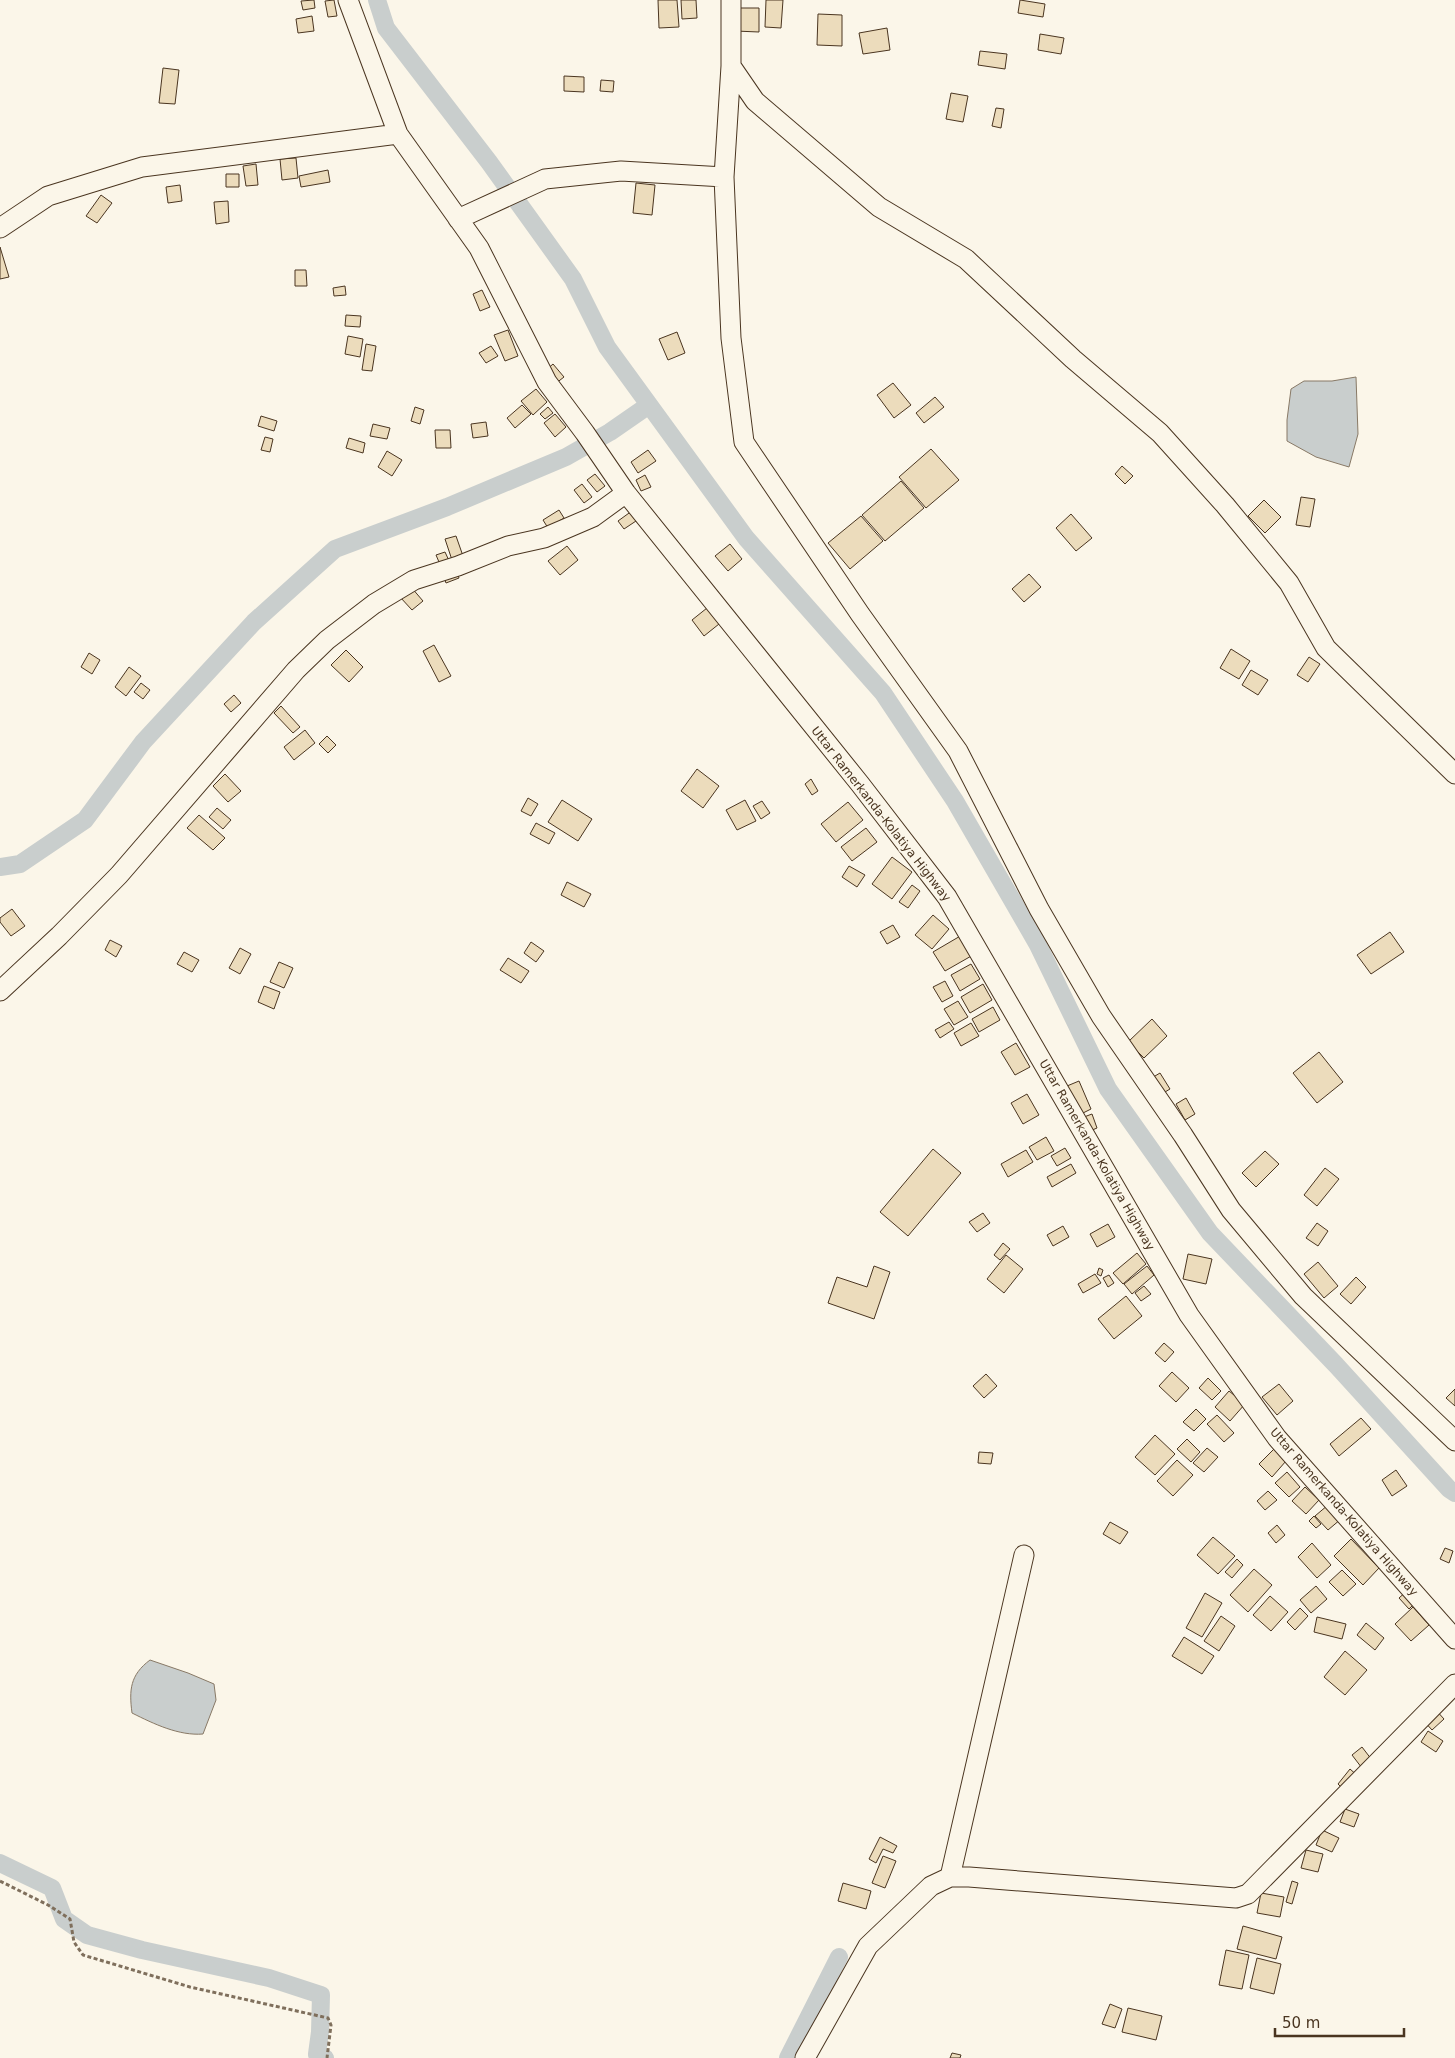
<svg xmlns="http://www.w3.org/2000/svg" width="1455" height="2058" viewBox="0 0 1455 2058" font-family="'DejaVu Sans',sans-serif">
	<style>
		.water { fill: #c9cecd; stroke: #887966 }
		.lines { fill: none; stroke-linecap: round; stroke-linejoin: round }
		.canal { stroke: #c9cecd; stroke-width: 18 }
		.building { fill: #ecdcbc; stroke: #4a3520 }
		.minor-casing { stroke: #4a3520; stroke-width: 21 }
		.path { stroke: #7f6f5c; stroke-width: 3; stroke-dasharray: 4 2.5; stroke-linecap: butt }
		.minor { stroke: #fbf6e9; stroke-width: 19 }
		.labels { text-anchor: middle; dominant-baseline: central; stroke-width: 4; stroke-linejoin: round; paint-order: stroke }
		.street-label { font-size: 12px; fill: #4a3520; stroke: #fbf6e9 }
	</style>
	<rect width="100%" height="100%" fill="#fbf6e9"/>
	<path class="water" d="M1356 377 1358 434 1349 467 1316 457 1287 441V420L1291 389 1304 381H1332Z
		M150 1660 188 1673 214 1684 216 1700 203 1734C179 1736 154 1724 132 1713 129 1690 130 1675 150 1660Z"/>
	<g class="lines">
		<path class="canal" d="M377 0 386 28 489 162 573 279 607 347 746 538 883 693 955 801 1038 945 1108 1089 1210 1233 1336 1365 1449 1489 1455 1493
			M0 867 20 864 85 820 143 742 254 622 335 549 447 507 566 457 610 432 649 405
			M0 1863 52 1888 64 1919 87 1935 142 1950 269 1978 321 1995 320 2032 317 2054 325 2058
			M788 2058 839 1957"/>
	</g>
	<path class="building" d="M314 0 315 8 303 10 301 1Z
		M334 0 337 16 328 17 325 1Z
		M658 0H677L679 27 659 28Z
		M681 0H696L697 18 682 19Z
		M766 0H783L781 28 765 27Z
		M1020 0 1045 4 1043 17 1018 13Z
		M735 8H759V32L735 31Z
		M818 14 842 15V46L817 45Z
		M312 16 314 31 298 33 296 19Z
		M887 28 890 50 863 54 859 33Z
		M1040 34 1064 38 1061 54 1038 50Z
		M980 51 1007 54 1005 69 978 65Z
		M163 68 179 70 175 104 159 103Z
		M564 76 584 77V92L564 91Z
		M601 80 614 81 613 92 600 91Z
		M951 93 968 96 963 122 946 119Z
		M996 108 1004 109 1001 128 992 126Z
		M296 158 298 178 282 180 280 159Z
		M256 164 258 185 246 186 243 166Z
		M328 170 330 182 301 187 299 176Z
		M226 174H239V187H226Z
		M636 183 655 185 652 215 633 213Z
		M180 185 182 201 168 203 166 187Z
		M101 195 112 203 97 223 86 216Z
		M228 201 229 222 216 224 214 202Z
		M0 247 9 277 0 279Z
		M295 270H306L307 286H295Z
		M345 286 346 295 334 296 333 288Z
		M482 290 490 307 480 311 473 294Z
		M346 315 361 316 360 327 345 326Z
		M508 330 518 356 505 361 494 335Z
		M677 332 685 353 668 360 659 339Z
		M348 336 363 339 360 357 345 354Z
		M366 344 376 346 372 371 362 370Z
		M491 346 498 356 486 363 479 353Z
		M553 364 564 377 555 384 545 371Z
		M893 383 911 405 894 418 877 395Z
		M536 389 547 402 533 415 521 401Z
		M935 397 944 407 924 423 916 413Z
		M522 405 531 414 515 428 507 418Z
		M415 407 424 410 420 424 411 421Z
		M548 407 553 413 545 419 540 414Z
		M555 414 566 427 555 437 544 423Z
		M261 416 277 421 274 431 258 426Z
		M486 422 488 436 473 438 471 424Z
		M373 424 390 428 387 439 370 436Z
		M435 430H450L451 448H436Z
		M265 437 273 439 270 452 261 450Z
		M349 438 365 443 363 453 346 448Z
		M931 449 959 480 926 508 899 477Z
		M648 450 656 461 638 473 631 462Z
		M387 451 402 460 392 476 378 467Z
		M1122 466 1133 476 1125 484 1115 474Z
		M595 474 605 486 597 492 587 480Z
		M645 475 651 487 641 491 636 480Z
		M901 481 924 508 885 541 862 515Z
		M582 484 592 497 584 503 574 490Z
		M1301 497 1315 499 1310 527 1296 525Z
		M1264 500 1281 517 1265 533 1248 516Z
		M636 508 642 517 624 529 618 521Z
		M559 510 564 518 548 528 543 520Z
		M1071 514 1092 538 1076 551 1056 528Z
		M861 516 883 541 850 569 828 543Z
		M456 536 463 556 452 560 445 539Z
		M730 544 742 559 728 571 715 556Z
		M567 546 578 560 560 575 548 561Z
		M445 552 451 565 442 569 436 555Z
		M456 569 459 578 446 583 443 575Z
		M1029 574 1041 587 1024 602 1012 589Z
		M411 587 423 601 412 610 400 597Z
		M707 608 719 624 704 636 692 620Z
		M434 645 451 676 439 682 423 651Z
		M1231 649 1250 661 1239 679 1220 668Z
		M346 650 363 667 349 682 331 665Z
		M89 653 100 660 92 674 81 667Z
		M1309 657 1320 664 1308 682 1297 675Z
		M129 667 141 676 126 696 115 687Z
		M1251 670 1268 680 1258 695 1242 685Z
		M141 683 150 690 143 699 134 692Z
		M234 695 241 703 231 712 224 704Z
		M281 706 300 727 293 733 274 713Z
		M305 730 315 743 294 760 284 747Z
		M327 736 336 745 328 753 319 744Z
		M697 769 719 786 703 808 681 791Z
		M225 774 241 791 228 802 213 786Z
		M811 779 818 791 812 795 805 784Z
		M528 798 538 804 531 816 521 811Z
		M562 800 592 819 578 841 548 822Z
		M745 800 756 821 737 830 726 810Z
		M762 801 770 813 761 819 753 806Z
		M848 802 863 820 836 842 821 824Z
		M217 808 231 820 223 829 209 817Z
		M199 815 225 838 213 850 187 828Z
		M536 823 555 833 549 844 530 834Z
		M866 828 877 842 852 861 841 847Z
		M892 857 912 872 892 899 872 884Z
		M849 866 865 875 857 887 842 877Z
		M567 882 591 894 584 907 561 895Z
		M912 885 920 891 908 908 899 902Z
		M12 909 25 926 11 936 0 922V918Z
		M933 915 949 929 932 949 915 935Z
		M893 925 900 937 887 944 880 932Z
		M1390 932 1404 952 1371 974 1357 955Z
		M962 935 973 955 945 971 933 952Z
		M110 940 122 946 116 957 105 950Z
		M531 942 544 951 536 962 524 953Z
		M240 948 251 954 240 974 229 968Z
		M184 952 199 960 192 972 177 964Z
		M508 958 529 971 521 983 500 970Z
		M279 962 293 968 284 988 270 982Z
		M971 964 980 979 960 991 951 975Z
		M945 981 953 996 942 1002 933 987Z
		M983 984 992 1000 970 1013 961 997Z
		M264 986 280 992 274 1009 258 1002Z
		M958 1001 968 1017 954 1025 944 1009Z
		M993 1007 1000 1020 979 1032 972 1019Z
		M1152 1019 1167 1036 1144 1058 1128 1042Z
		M949 1022 954 1029 940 1038 935 1030Z
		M971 1023 979 1036 961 1046 954 1033Z
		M1016 1043 1030 1067 1015 1075 1001 1052Z
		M1319 1052 1343 1082 1317 1103 1293 1073Z
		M1160 1073 1170 1089 1160 1095 1150 1079Z
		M1079 1081 1091 1109 1079 1115 1067 1086Z
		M1027 1094 1039 1115 1023 1124 1011 1103Z
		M1186 1098 1195 1114 1185 1120 1176 1104Z
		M1092 1114 1097 1128 1090 1131 1084 1117Z
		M1046 1137 1054 1151 1037 1160 1029 1147Z
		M1065 1148 1071 1158 1057 1166 1051 1156Z
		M933 1149 961 1173 908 1236 880 1212Z
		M1026 1150 1033 1162 1008 1177 1001 1164Z
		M1265 1151 1279 1164 1256 1187 1242 1173Z
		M1071 1164 1076 1173 1052 1187 1047 1177Z
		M1325 1168 1339 1179 1317 1206 1304 1195Z
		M983 1213 990 1223 977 1232 969 1222Z
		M1317 1223 1328 1231 1318 1246 1306 1238Z
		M1108 1224 1115 1237 1097 1247 1090 1234Z
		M1063 1226 1069 1237 1053 1246 1047 1235Z
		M1003 1243 1010 1249 1000 1260 994 1255Z
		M1137 1253 1146 1264 1123 1284 1113 1273Z
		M1188 1254 1212 1259 1206 1284 1183 1279Z
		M1006 1255 1023 1269 1004 1293 987 1279Z
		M1318 1262 1338 1286 1324 1298 1304 1274Z
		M874 1266 890 1272 874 1319 828 1303 837 1277 867 1287Z
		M1147 1266 1154 1275 1132 1294 1124 1284Z
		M1099 1268 1103 1270 1101 1276 1097 1274Z
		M1095 1274 1101 1283 1083 1293 1078 1284Z
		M1109 1275 1114 1283 1108 1287 1103 1278Z
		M1356 1277 1366 1287 1351 1304 1340 1294Z
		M1144 1286 1151 1294 1141 1301 1135 1293Z
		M1126 1296 1142 1316 1114 1339 1098 1319Z
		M1164 1343 1174 1352 1165 1362 1155 1353Z
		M1172 1372 1189 1388 1176 1402 1159 1386Z
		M986 1374 997 1386 984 1398 973 1386Z
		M1208 1378 1221 1391 1212 1400 1199 1388Z
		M1279 1384 1293 1401 1277 1415 1262 1397Z
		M1455 1389V1406L1446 1398Z
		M1229 1391 1245 1404 1230 1421 1215 1407Z
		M1196 1409 1206 1419 1194 1431 1183 1422Z
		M1217 1415 1234 1433 1224 1442 1207 1424Z
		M1361 1418 1371 1429 1339 1456 1330 1444Z
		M1155 1435 1175 1454 1155 1475 1135 1457Z
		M1187 1439 1200 1452 1191 1462 1177 1449Z
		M1207 1448 1218 1457 1204 1472 1193 1463Z
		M1274 1449 1286 1461 1272 1477 1259 1464Z
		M979 1452 993 1453 991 1464 978 1463Z
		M1177 1460 1193 1475 1173 1496 1157 1481Z
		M1396 1470 1407 1486 1392 1496 1382 1480Z
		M1287 1472 1300 1487 1289 1497 1275 1483Z
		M1305 1487 1319 1500 1306 1514 1292 1501Z
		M1268 1491 1277 1500 1265 1510 1257 1501Z
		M1328 1505 1341 1519 1328 1530 1315 1516Z
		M1314 1516 1321 1524 1316 1528 1309 1521Z
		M1110 1522 1128 1532 1120 1544 1103 1534Z
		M1277 1525 1285 1535 1276 1543 1268 1533Z
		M1213 1537 1235 1556 1218 1574 1197 1555Z
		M1351 1539 1379 1568 1363 1585 1334 1556Z
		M1312 1543 1331 1565 1317 1578 1298 1557Z
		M1445 1548 1453 1551 1449 1563 1440 1559Z
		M1237 1559 1243 1565 1232 1578 1225 1572Z
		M1254 1569 1272 1585 1248 1612 1230 1595Z
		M1342 1570 1356 1584 1343 1596 1329 1582Z
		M1316 1586 1327 1599 1311 1613 1300 1600Z
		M1408 1590 1417 1601 1409 1609 1399 1598Z
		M1205 1593 1222 1603 1202 1637 1186 1628Z
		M1270 1596 1288 1612 1271 1631 1253 1615Z
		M1413 1607 1429 1625 1411 1641 1395 1624Z
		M1300 1608 1308 1616 1295 1630 1287 1622Z
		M1221 1616 1235 1626 1219 1651 1204 1641Z
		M1317 1617 1346 1624 1342 1639 1314 1632Z
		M1366 1623 1384 1638 1375 1650 1357 1635Z
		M1184 1637 1214 1656 1202 1674 1172 1656Z
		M1345 1651 1367 1670 1345 1695 1324 1677Z
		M1435 1709 1444 1719 1432 1730 1423 1720Z
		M1428 1731 1443 1741 1436 1752 1421 1742Z
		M1362 1747 1375 1764 1365 1772 1352 1755Z
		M1350 1769 1359 1777 1346 1792 1338 1784Z
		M1345 1809 1359 1814 1354 1827 1340 1822Z
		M1322 1830 1339 1838 1332 1852 1316 1845Z
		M880 1837 897 1846 893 1853 883 1849 876 1863 869 1859Z
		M1306 1850 1323 1854 1318 1872 1301 1868Z
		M883 1856 896 1861 885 1888 872 1883Z
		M1292 1881 1298 1883 1292 1904 1286 1902Z
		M843 1883 871 1891 866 1909 838 1901Z
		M1261 1893 1284 1897 1280 1917 1257 1913Z
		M1243 1926 1282 1937 1276 1959 1237 1949Z
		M1226 1950 1249 1955 1242 1989 1219 1985Z
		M1257 1958 1281 1964 1274 1994 1250 1988Z
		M1110 2004 1122 2009 1115 2028 1102 2024Z
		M1128 2008 1162 2016 1156 2040 1122 2032Z
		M952 2053 961 2055 960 2058H950Z"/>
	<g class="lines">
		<g class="minor-casing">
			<path id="minor" d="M348 0 398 134 479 248 547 382 585 433 626 493 860 784 947 897 1189 1315 1277 1438 1455 1639
				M731 0V66L755 101 879 207 966 259 1073 359 1160 433 1225 505 1289 583 1326 648 1455 774
				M731 66 724 177 731 338 744 442 860 614 958 751 1039 909 1101 1016 1183 1135 1231 1210 1303 1296 1455 1441
				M458 219 545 179 621 171 724 177
				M0 228 48 196 142 167 398 134
				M0 991 59 936 119 875 296 670 327 640 374 604 414 580 458 566 508 546 544 538 593 517 626 493
				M950 1877 1024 1555
				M805 2058 868 1946 931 1886 950 1877H969L1236 1898 1248 1894 1455 1684"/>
		</g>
		<path class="path" d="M0 1881 48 1905 70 1919 74 1942 83 1955 190 1987 328 2018 331 2025 327 2058"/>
		<use href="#minor" class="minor"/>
	</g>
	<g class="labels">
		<g class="street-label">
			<text transform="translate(881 814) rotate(52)">Uttar Ramerkanda-Kolatiya Highway</text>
			<text transform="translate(1097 1155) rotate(60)">Uttar Ramerkanda-Kolatiya Highway</text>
			<text transform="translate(1344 1512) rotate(49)">Uttar Ramerkanda-Kolatiya Highway</text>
		</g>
	</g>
	<path d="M1275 2028v8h129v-8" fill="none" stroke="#4a3520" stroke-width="2.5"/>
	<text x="1282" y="2028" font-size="15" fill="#4a3520" stroke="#fbf6e9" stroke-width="4" paint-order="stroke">50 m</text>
</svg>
